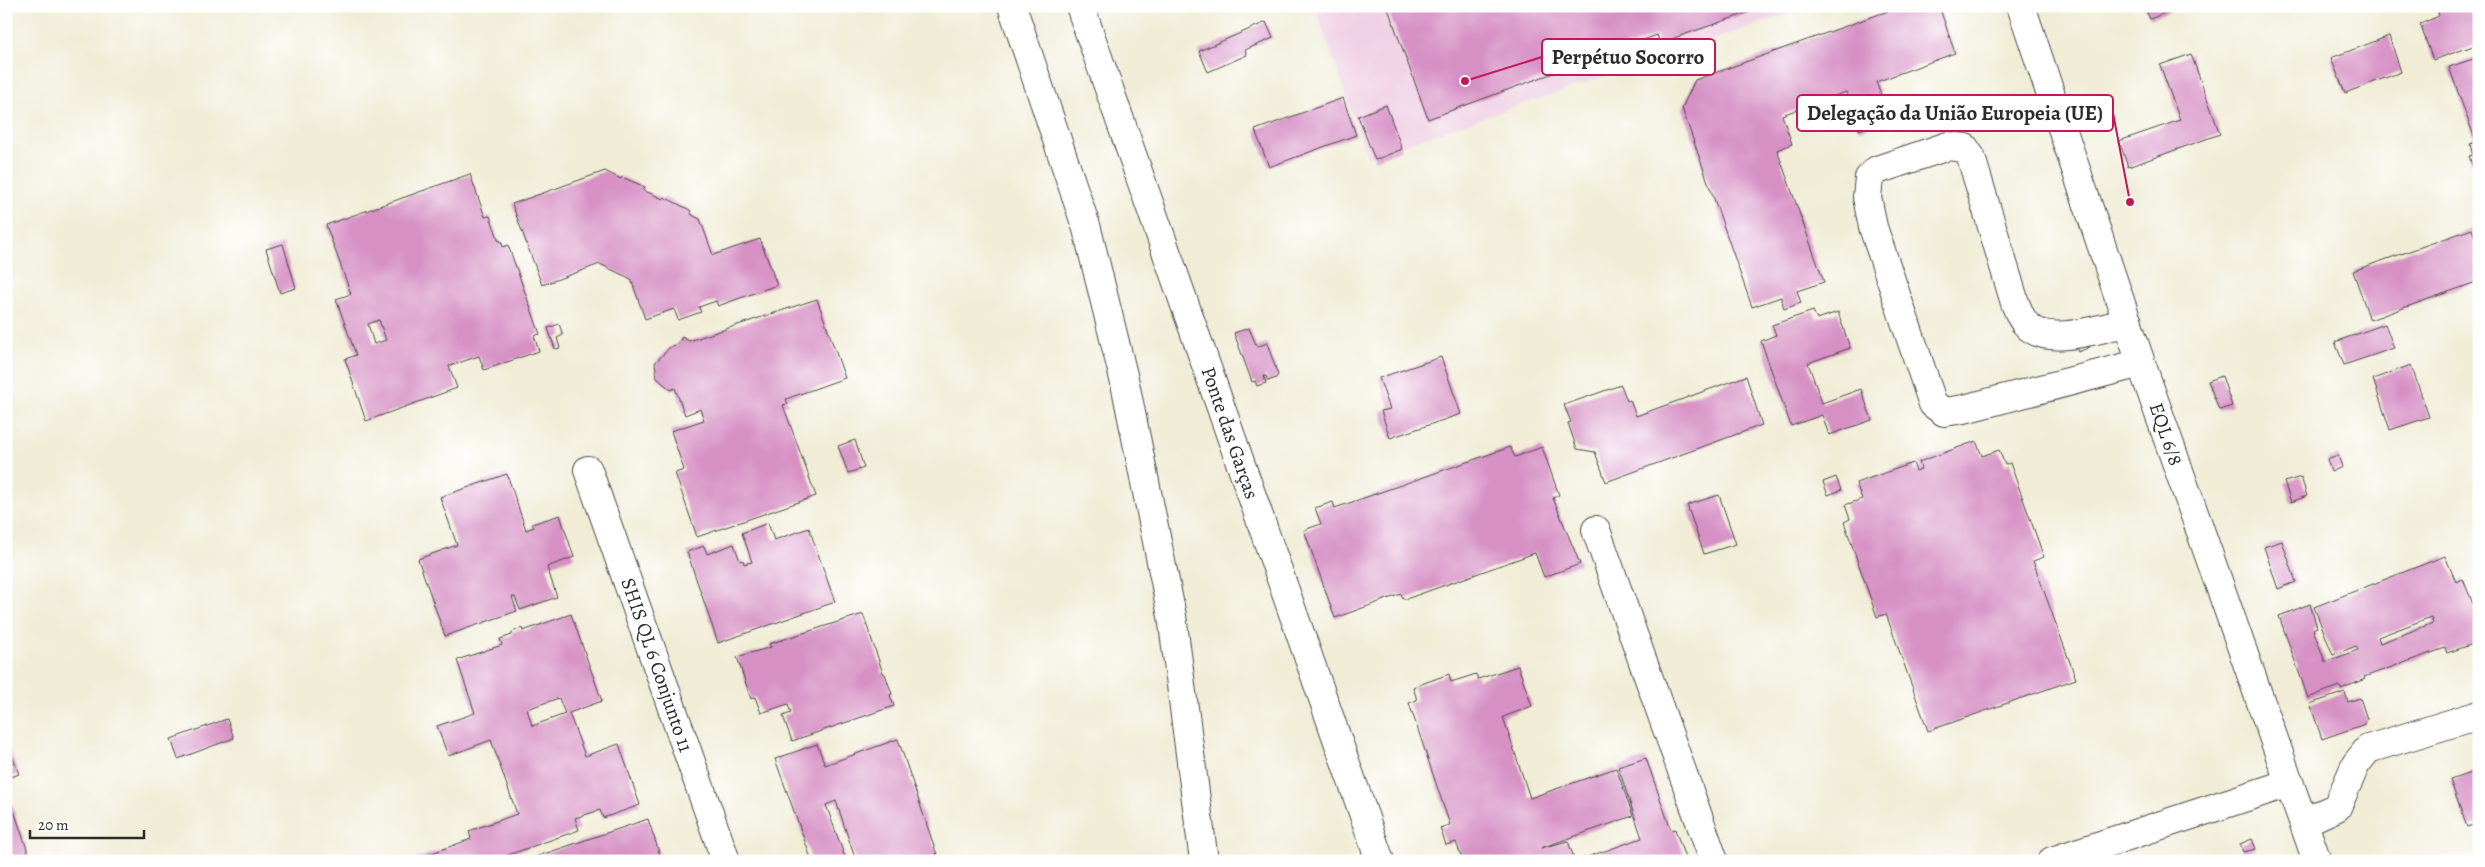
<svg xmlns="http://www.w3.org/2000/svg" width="2485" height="867" viewBox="0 0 2485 867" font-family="Alegreya,serif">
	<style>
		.built { fill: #f0d0e4 }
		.building { fill: #d690c4; fill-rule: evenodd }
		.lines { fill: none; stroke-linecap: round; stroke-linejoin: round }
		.minor-casing { stroke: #494845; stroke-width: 30 }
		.major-casing { stroke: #494845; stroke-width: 30 }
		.minor { stroke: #fff; stroke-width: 28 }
		.major { stroke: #fff; stroke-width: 28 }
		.labels { text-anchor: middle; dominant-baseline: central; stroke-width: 4; stroke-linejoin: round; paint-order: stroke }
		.street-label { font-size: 20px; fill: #2b2b2b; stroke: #fff }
		.leader { fill: none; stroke: #c2185b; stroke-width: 2 }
		.callout-dot { fill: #c2185b; stroke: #fff; stroke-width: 2 }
		.callout { fill: #fff; stroke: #c2185b; stroke-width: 2 }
		.callout-label { font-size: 21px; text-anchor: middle; font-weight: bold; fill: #2b2b2b }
	</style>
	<rect width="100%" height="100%" fill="#fff"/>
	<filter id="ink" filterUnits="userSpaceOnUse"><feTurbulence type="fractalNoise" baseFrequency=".02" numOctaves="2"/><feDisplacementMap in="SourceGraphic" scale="10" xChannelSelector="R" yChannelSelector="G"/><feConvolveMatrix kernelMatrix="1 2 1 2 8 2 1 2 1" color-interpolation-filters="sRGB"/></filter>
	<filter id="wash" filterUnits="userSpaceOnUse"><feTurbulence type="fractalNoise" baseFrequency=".0096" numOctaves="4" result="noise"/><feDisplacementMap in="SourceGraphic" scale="20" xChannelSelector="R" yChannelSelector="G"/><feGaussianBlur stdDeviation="1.12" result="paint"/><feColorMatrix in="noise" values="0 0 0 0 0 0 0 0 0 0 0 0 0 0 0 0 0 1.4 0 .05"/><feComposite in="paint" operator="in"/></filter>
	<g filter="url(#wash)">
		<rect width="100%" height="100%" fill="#f0ecd6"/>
		<path class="built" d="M1315 6H1812L1367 157Z"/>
		<g id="blocks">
			<path class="building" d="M1387 6H1764V7L1660 43 1657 35 1428 119Z
				M1902 6H1939L1955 53 1876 82 1890 119 1859 130 1846 92 1782 115 1792 144 1777 150 1824 282 1797 291 1801 303 1784 309 1781 297 1752 307 1682 108 1695 80Z
				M2144 6H2181L2150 19Z
				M2436 6H2479V44L2433 60 2420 24 2439 16Z
				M1266 22 1273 38 1245 50 1247 55 1208 72 1199 51Z
				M2389 36 2401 72 2345 93 2331 58Z
				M2191 54 2220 134 2128 167 2119 141 2180 120 2160 65Z
				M2479 57V165L2473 167 2469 156 2473 155 2470 144 2476 142 2449 67Z
				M1343 98 1356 135 1269 167 1255 130Z
				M1386 105 1402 149 1375 160 1358 116Z
				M605 171 621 179 622 177 645 187 643 190 663 199 664 197 690 210 692 215 700 219 713 255 760 239 777 285 718 306 716 301 699 307 701 312 678 320 674 309 645 319 631 279 600 264 542 285 512 204Z
				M470 174 485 217 490 216 499 241H501L503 247 508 245 540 334 534 336 539 351 484 370 479 356 449 366 457 388 366 421 345 359 356 355 336 299 351 294 326 225ZM379 320 386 340 374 344 368 324Z
				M2472 229 2479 247V281L2370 320 2353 271Z
				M283 244 296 288 280 293 266 249Z
				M817 299 845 378 786 399 788 404 783 405 816 496 697 537 675 473 684 470 671 431 704 420 700 409 685 415 675 388 671 390 657 378 655 363 670 347 678 344 682 337 689 341Z
				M1813 311 1817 319 1838 312 1850 348 1808 363 1822 403 1861 389 1872 420 1829 435 1822 415 1791 426 1761 341 1776 335 1772 325Z
				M559 324 563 335 557 338 560 348 555 349 548 328Z
				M2385 324 2394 348 2344 365 2335 342Z
				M1249 328 1257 347 1267 343 1278 375 1276 378 1268 381 1266 376H1264L1266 383 1257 386 1255 381 1252 382 1234 333Z
				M2087 338 2090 347 2078 352 2075 344Z
				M1441 357 1461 414 1390 438 1381 411 1390 409 1379 378Z
				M2411 365 2429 417 2390 430 2373 379Z
				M1746 376 1762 425 1606 482 1595 452 1577 449 1568 423 1571 422 1564 405 1621 385 1627 401 1630 400 1636 416Z
				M2222 376 2232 406 2219 410 2208 381Z
				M855 440 864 468 848 473 838 446Z
				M1976 441 1982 456 1999 450 2005 465 2010 463 2044 557 2033 561 2076 679 1928 731 1886 614 1877 617 1844 522 1850 519 1845 505 1862 499 1856 483 1913 463 1916 471 1921 469 1919 462Z
				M1510 447 1515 457 1542 447 1559 495 1553 498 1580 564 1544 577 1535 553 1406 599H1403L1401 594 1335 618 1304 530 1321 524 1315 508 1333 502 1335 508Z
				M2338 455 2342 467 2331 472 2327 459Z
				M507 474 526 530 534 527 532 524 560 515 574 557 547 567 557 597 520 610 515 597H512L517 611 445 636 418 559 457 545 440 497Z
				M1836 477 1841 490 1828 495 1823 482Z
				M2301 477 2307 496 2291 502 2284 482Z
				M1719 495 1736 544 1704 554 1687 505Z
				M768 523 774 540 809 528 835 602 718 643 687 552 704 546 707 554 734 544 740 561 743 560 744 564 752 562 742 533Z
				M2282 541 2296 582 2278 589 2264 547Z
				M2445 556 2456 582 2463 579 2479 619V642L2447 653 2445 648 2364 677 2365 679 2341 689 2339 686 2308 698 2279 616 2310 604 2317 627 2313 629 2325 662 2358 650 2356 646 2333 655 2314 607ZM2431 617 2433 623 2380 643 2378 637Z
				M571 614 602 701 569 713 585 756 619 744 640 805 603 818 600 810 575 818 579 830 491 861H410L471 839 469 831 517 814 491 740 448 756 437 726 475 713 457 660 502 645 500 639 512 635V632L522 628 523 631ZM559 698 565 714 532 726 527 709Z
				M863 614 883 673 885 674 892 694 890 695 894 706 792 741 783 716 791 713 788 704 761 713 755 697 751 699 737 657 771 647 769 644Z
				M1518 666 1532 706 1503 717 1530 798 1616 768 1633 816 1541 848 1568 841 1575 861H1463L1456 842 1446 845 1440 828 1450 825 1409 703 1417 700 1413 687 1449 674 1451 682 1476 674 1478 679Z
				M2345 692 2348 702 2360 698 2367 719 2365 724 2322 739 2310 704Z
				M227 719 234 738 178 759 171 739Z
				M898 739 939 861H856L836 801 826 805 846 860 812 861 775 759 817 744 825 765Z
				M6 740 19 774 6 779Z
				M1646 758 1671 830 1675 829 1686 861H1576L1642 838 1618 767Z
				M2479 770V823L2467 827 2450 780Z
				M6 790H7L31 861H6Z
				M648 819 662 861H526V860Z
				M2252 839 2256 849 2243 852 2240 844Z"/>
		</g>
	</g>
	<g filter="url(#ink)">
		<use href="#blocks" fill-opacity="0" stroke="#494845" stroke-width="1"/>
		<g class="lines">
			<g class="minor-casing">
				<path id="minor" d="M2021 6 2141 363 2317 861
					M2128 322C2101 328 2046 348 2026 324 2021 319 2018 310 2015 303L1971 157 1965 148 1948 146 1877 170 1869 178 1867 197 1873 227 1933 404 1944 412 1964 409 2141 363
					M588 470 726 861
					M1596 530 1714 861
					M2304 822 2337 807 2356 764 2368 749 2479 715
					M2052 861 2289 783"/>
			</g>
			<g class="major-casing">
				<path id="major" d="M1012 6 1087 229 1125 383 1172 616 1204 861
					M1080 6 1380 861"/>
			</g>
			<use href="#minor" class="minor"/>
			<use href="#major" class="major"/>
		</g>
	</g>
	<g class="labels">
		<g class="street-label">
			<text transform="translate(1230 433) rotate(71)">Ponte das Garças</text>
			<text transform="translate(2166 434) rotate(71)">EQL 6/8</text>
			<text transform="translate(657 665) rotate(71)">SHIS QL 6 Conjunto 11</text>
		</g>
	</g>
	<path class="leader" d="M1465 81L1542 57M2130 202L2113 113"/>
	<g class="callout-dot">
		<circle cx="1465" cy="81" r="5"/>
		<circle cx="2130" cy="202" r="5"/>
	</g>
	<g class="callout">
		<rect x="1542" y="39" width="173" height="36" rx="5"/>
		<rect x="1797" y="95" width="316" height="36" rx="5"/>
	</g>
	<g class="callout-label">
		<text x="1628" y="64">Perpétuo Socorro</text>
		<text x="1955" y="120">Delegação da União Europeia (UE)</text>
	</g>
	<rect width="2485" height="867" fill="none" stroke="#fff" stroke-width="25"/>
	<path d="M30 830v8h114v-8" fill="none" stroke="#2b2b2b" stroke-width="2.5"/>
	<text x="38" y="830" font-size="15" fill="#2b2b2b" stroke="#ffffff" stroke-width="4" paint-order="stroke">20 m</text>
</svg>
